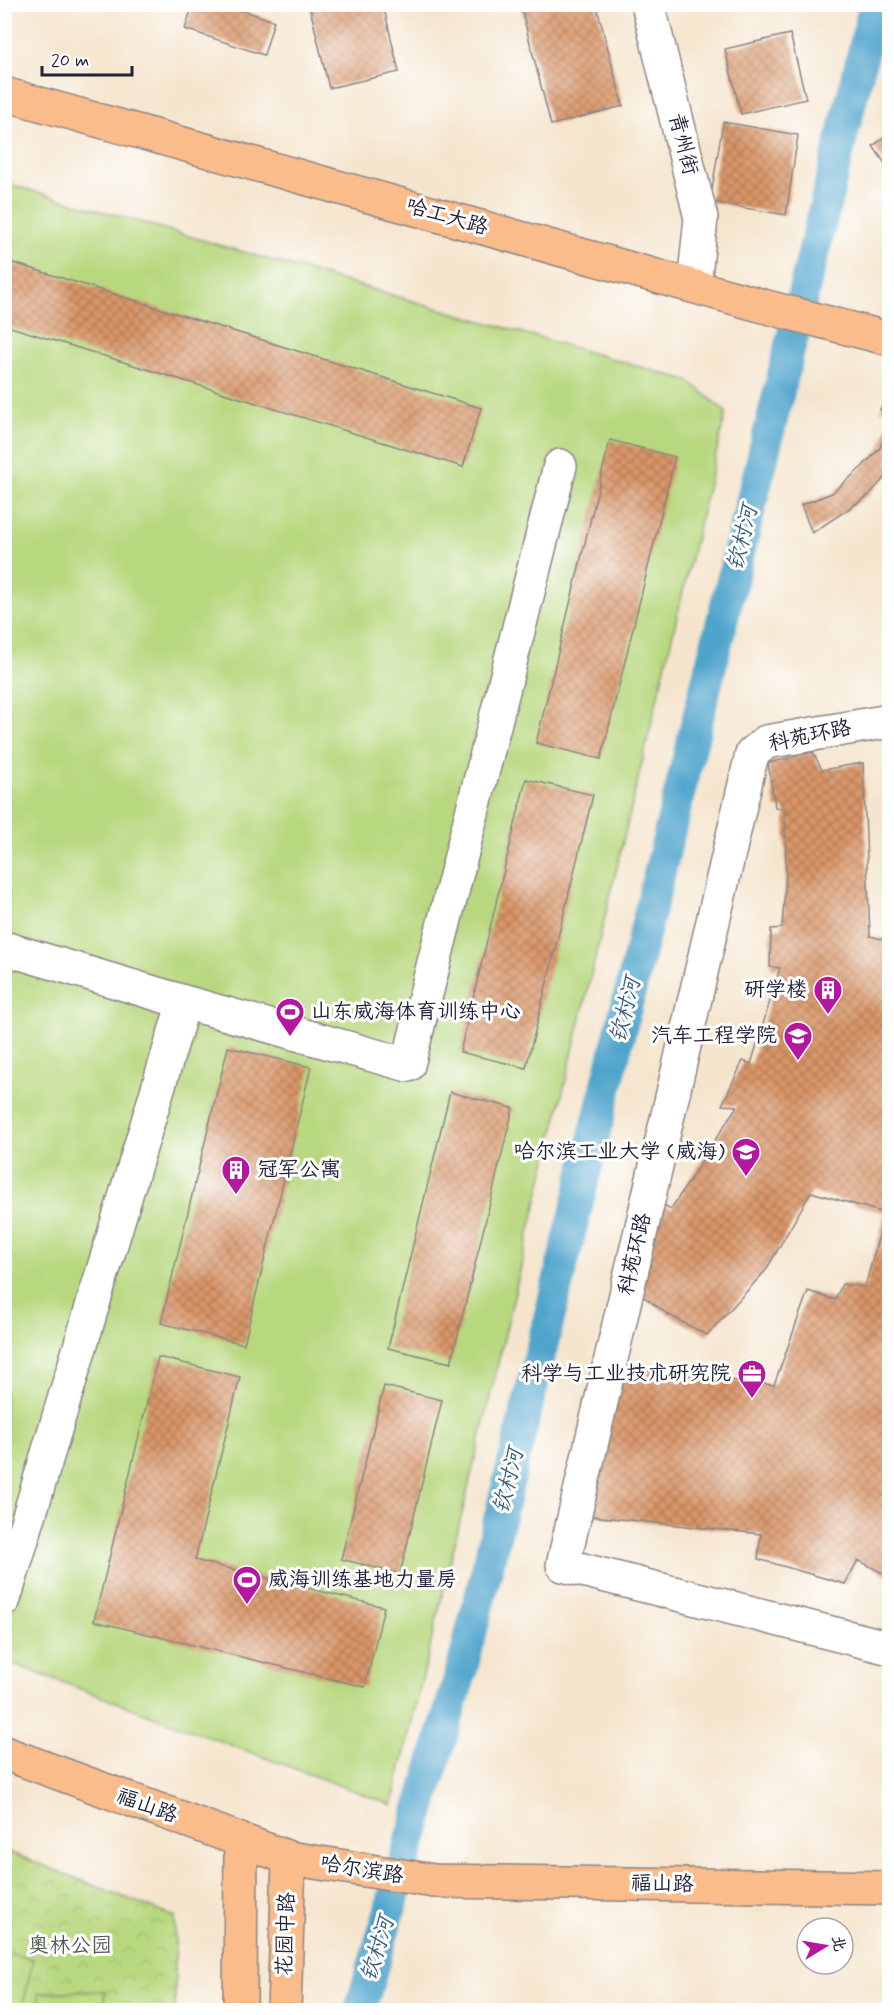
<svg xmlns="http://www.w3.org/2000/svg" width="894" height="2015" viewBox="0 0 894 2015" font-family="Mynerve,'LXGW WenKai TC',sans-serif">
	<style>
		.park { fill: url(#park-crowns); stroke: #6d7d5d; stroke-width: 1.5 }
		.garden { fill: #b8d87f; stroke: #6d7d5d; stroke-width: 1.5 }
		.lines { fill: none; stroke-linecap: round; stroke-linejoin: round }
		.canal { stroke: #50a4cc; stroke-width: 32 }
		.building { fill: url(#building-cross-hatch) }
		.minor-casing { stroke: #8c8484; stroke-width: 36 }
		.major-casing { stroke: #8c8484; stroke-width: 36 }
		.minor { stroke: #fff; stroke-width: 33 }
		.major { stroke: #fabc8b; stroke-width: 33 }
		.labels { text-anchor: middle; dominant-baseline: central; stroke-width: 6; stroke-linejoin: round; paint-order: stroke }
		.street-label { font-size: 21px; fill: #22223b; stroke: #fff }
		.poi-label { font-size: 21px; fill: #22223b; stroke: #fff; text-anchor: end }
		.park-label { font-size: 21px; fill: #4f594f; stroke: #fff }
		.water-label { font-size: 22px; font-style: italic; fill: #375c7c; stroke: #fff }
	</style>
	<defs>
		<pattern id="park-crowns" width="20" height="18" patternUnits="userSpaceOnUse" patternTransform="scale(1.5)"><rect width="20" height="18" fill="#b8d87f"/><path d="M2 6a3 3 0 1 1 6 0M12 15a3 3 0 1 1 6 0" fill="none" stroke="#9eb96f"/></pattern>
		<pattern id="building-cross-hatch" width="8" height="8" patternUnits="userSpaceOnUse" patternTransform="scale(1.5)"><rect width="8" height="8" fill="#da9667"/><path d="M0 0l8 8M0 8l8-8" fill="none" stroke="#b07a56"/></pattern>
	</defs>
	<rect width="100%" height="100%" fill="#fff"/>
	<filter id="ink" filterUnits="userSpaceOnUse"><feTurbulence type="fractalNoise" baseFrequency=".0167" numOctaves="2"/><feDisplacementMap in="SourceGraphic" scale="12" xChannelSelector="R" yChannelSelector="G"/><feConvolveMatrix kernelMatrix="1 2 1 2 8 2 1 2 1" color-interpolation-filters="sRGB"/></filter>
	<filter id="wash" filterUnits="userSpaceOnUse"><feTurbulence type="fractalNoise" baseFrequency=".008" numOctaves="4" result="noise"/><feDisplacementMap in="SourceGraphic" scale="24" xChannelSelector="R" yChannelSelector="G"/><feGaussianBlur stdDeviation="1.35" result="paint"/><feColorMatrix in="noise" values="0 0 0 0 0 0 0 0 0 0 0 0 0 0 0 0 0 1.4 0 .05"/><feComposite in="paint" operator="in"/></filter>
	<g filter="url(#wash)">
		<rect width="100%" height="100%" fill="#f5e5ce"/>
		<path class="park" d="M4 1850 175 1917V2010H5Z"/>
		<path class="garden" d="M5 183 689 381 726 412 392 1805 5 1661Z
			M5 1953 33 1959 22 2010H5Z
			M105 1991V2010H39V1993Z"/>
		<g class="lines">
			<path class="canal" d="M360 2010 462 1669 875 4"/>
		</g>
		<g id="blocks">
			<path class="building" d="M193 4H224L274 21 264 55 185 29Z
				M309 4H383L399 72 329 88Z
				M520 4H596L623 106 551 125Z
				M790 34 806 99 741 114 725 49Z
				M723 122 798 135 786 215 710 202Z
				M890 133V171L873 146Z
				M4 260 481 408 463 467 4 325Z
				M890 387V412L880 410Z
				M889 421 890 472 868 496 812 533 801 505 832 493 862 467 880 448Z
				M610 440 675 457 601 759 536 743Z
				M813 752 822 770 863 763 870 936 890 941V1577L858 1560 845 1584 758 1559 761 1534 592 1516 598 1419 620 1368 774 1385 808 1291 835 1300 842 1284 865 1287 885 1213 811 1192 766 1270 707 1335 669 1315 630 1287 662 1204 671 1209 737 1106 722 1105 743 1061 751 1064 780 968 770 967 771 929 782 928 786 872 785 810 775 807 768 763Z
				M526 779 593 795 526 1068 460 1052Z
				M228 1047 311 1067 244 1344 161 1323Z
				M450 1092 513 1108 451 1363 388 1348Z
				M158 1357 240 1377 195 1560 384 1607 365 1687 94 1621Z
				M384 1386 442 1400 400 1574 341 1559Z"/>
		</g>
	</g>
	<g filter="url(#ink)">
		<use href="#blocks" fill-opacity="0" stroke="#8c8484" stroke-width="1.5"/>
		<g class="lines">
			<g class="minor-casing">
				<path id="minor" d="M648 4 701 218 694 286
					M890 721 766 742 752 754 563 1565 890 1648
					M4 948 184 1002 408 1065 560 466
					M4 1599 184 1002"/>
			</g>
			<g class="major-casing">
				<path id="major" d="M4 94 767 307 890 339
					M4 1753 289 1858 434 1881 890 1888
					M240 2010 241 1841
					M284 2010 289 1858"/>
			</g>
			<use href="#minor" class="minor"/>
			<use href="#major" class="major"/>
		</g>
	</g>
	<defs>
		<g id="building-pin" transform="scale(1.5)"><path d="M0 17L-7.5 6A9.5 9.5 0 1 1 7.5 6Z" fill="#b5179e" stroke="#fff"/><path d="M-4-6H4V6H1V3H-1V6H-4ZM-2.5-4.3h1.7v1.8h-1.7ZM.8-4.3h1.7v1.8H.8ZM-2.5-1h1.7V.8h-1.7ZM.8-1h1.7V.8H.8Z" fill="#fff"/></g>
		<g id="stadium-pin" transform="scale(1.5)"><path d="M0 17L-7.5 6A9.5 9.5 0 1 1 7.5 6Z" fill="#b5179e" stroke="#fff"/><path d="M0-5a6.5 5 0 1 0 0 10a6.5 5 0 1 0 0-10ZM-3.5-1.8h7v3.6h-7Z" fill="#fff"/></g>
		<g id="university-pin" transform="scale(1.5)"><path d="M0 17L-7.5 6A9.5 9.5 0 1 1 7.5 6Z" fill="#b5179e" stroke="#fff"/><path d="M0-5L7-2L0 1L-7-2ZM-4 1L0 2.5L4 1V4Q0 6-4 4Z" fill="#fff"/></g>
		<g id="office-pin" transform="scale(1.5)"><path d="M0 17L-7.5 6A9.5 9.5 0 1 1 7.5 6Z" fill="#b5179e" stroke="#fff"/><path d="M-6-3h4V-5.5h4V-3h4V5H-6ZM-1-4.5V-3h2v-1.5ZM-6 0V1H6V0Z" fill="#fff"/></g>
	</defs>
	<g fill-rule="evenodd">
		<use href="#building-pin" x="828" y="990"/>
		<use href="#stadium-pin" x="290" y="1012"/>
		<use href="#university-pin" x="798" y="1036"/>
		<use href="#university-pin" x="746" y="1152"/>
		<use href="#building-pin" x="236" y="1170"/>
		<use href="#office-pin" x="752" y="1374"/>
		<use href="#stadium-pin" x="247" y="1580"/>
	</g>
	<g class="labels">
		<g class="street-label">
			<text transform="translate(683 144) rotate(76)">青州街</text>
			<text transform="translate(447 217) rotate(16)">哈工大路</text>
			<text transform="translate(810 736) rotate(-12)">科苑环路</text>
			<text transform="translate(635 1254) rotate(-77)">科苑环路</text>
			<text transform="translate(147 1806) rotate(20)">福山路</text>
			<text transform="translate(362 1870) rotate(9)">哈尔滨路</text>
			<text transform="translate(662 1884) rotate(1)">福山路</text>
			<text transform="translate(286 1934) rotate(-88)">花园中路</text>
		</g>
		<g class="poi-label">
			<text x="807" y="990">研学楼</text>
			<text x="311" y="1012" text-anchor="start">山东威海体育训练中心</text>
			<text x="777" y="1036">汽车工程学院</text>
			<text x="725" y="1152">哈尔滨工业大学 (威海)</text>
			<text x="257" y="1170" text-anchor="start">冠军公寓</text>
			<text x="731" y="1374">科学与工业技术研究院</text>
			<text x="268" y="1580" text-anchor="start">威海训练基地力量房</text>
		</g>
		<g class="park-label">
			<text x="70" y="1946">奥林公园</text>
		</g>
		<g class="water-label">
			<text transform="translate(743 538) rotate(-76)">钦村河</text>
			<text transform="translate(626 1010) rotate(-76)">钦村河</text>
			<text transform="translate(509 1481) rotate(-76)">钦村河</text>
			<text transform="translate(378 1949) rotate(-73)">钦村河</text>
		</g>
	</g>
	<rect width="894" height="2015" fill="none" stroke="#fff" stroke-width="24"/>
	<g transform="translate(825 1946) rotate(79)"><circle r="28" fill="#ffffff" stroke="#a7a7b1" stroke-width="1.5"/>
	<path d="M0-4.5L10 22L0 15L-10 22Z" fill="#b5179e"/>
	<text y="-9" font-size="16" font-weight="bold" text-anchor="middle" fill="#22223b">北</text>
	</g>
	<path d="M42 66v9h90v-9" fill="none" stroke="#22223b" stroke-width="3"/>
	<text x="51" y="66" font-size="18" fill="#22223b" stroke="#ffffff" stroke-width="4.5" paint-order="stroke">20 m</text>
</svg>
